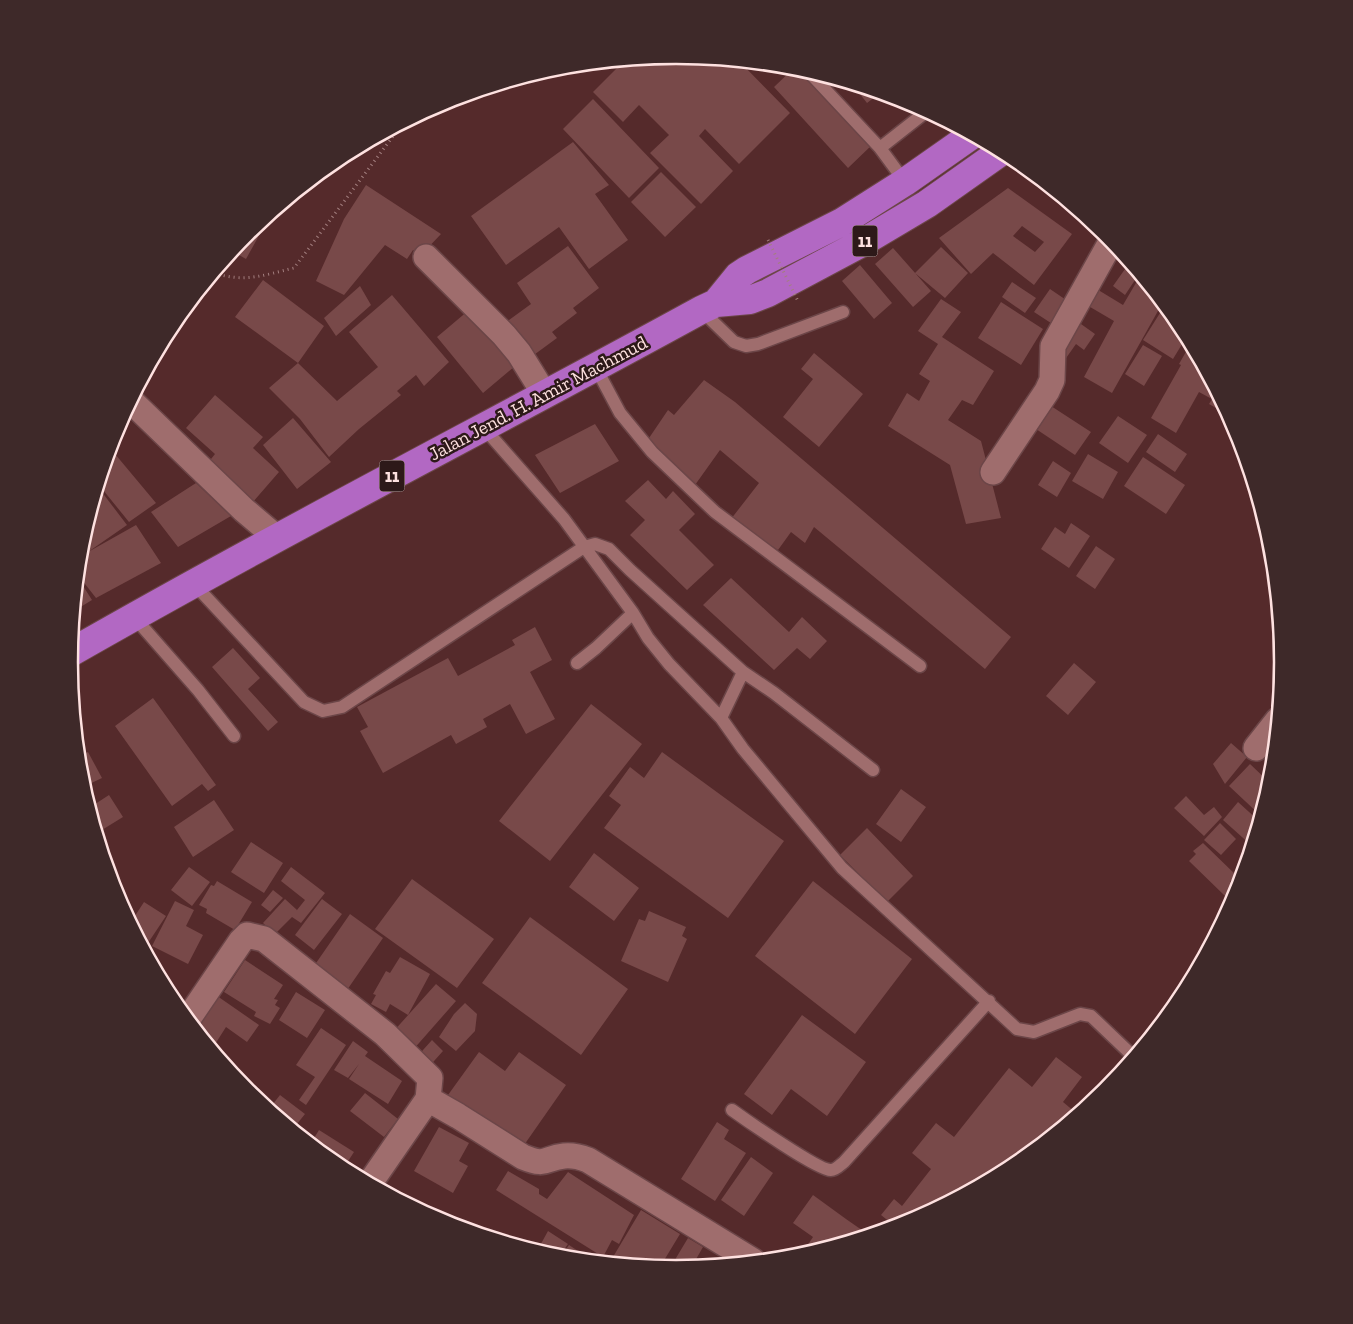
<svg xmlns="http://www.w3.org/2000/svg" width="1353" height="1324" viewBox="0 0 1353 1324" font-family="'Zilla Slab',serif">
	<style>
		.building { fill: #784949; fill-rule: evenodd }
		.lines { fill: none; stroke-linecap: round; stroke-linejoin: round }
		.lane-casing { stroke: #6c4648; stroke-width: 15 }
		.street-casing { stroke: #6c4648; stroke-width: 28 }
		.highway-casing { stroke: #6c4648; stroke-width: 30 }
		.path { stroke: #a37f7f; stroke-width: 3; stroke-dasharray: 1 4; stroke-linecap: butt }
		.lane { stroke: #9f6d6d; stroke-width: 12 }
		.street { stroke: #9f6d6d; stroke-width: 25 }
		.highway { stroke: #b268c3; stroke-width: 28 }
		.path-bridge { stroke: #a37f7f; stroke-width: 3; stroke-dasharray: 1 4; stroke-linecap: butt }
		.labels { text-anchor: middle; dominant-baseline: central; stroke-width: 5; stroke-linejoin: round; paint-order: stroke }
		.shield { fill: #2d1919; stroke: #bfa5a4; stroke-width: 1 }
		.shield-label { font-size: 18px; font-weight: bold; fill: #fee1e0 }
		.street-label { font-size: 19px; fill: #fee1e0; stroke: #2d1919 }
		.rim { fill: none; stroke: #fee1e0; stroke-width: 2.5 }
	</style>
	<rect width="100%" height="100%" fill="#552a2b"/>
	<path class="building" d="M677 55 739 61 790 113 739 164 705 129 699 136 733 171 701 204 650 153 669 135 639 105 623 122 593 92 625 60Z
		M795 67 804 69 873 144 848 168 774 87Z
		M852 84 870 90 880 93 867 103Z
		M593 99 659 168 629 198 563 129Z
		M573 142 609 185 595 194 628 240 589 269 559 227 506 265 471 216Z
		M661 172 696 207 665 237 631 202Z
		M366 185 441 234 422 254 413 250 407 259 385 245 344 295 316 281 344 219Z
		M1008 188 1072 234 1034 285 993 253 971 274 939 238ZM1022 226 1044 242 1035 252 1013 236Z
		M271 214 246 259 232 251 247 233Z
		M568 246 599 288 573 308 577 313 552 332 557 338 527 360 502 325 531 304 517 283Z
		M941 247 968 273 945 298 915 273Z
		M893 248 931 291 913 307 875 264Z
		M1130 262 1139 274 1125 295 1113 286Z
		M860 265 892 303 874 319 842 281Z
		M1140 276 1163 302 1112 393 1084 377 1114 321 1085 304 1095 288 1123 305Z
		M263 280 324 326 298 363 235 317Z
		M1012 282 1036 298 1025 313 1002 297Z
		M360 286 371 305 336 336 324 318Z
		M1050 289 1072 304 1057 327 1034 312Z
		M392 295 449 362 424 386 416 375 397 391 401 395 359 429 329 457 300 419 269 388 298 363 337 401 378 367 349 332Z
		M941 299 961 312 942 337 994 371 973 405 962 400 948 420 981 441 1001 518 966 524 950 465 888 426 907 393 919 401 930 381 919 374 938 344 918 331Z
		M1001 302 1043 329 1021 365 978 338Z
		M1165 305 1181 325 1187 336 1173 359 1143 340Z
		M469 310 515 366 483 393 437 337Z
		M1074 319 1095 334 1084 350 1076 344 1064 361 1056 356Z
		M1191 343 1216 389 1210 398 1199 392 1176 433 1151 418 1181 365 1179 364Z
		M1143 345 1162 356 1144 386 1125 374Z
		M814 353 863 394 819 447 783 417 813 379 801 369Z
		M704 380 735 402 1011 637 985 669 814 527 805 543 791 532 778 550 731 519 759 483 720 450 695 485 647 441 668 410 674 415Z
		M1217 391 1228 413V415L1209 404Z
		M215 395 263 437 253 448 279 472 252 503 207 464 215 454 186 428Z
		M1051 406 1091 432 1075 455 1036 429Z
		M1118 416 1147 435 1128 463 1099 443Z
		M293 418 331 462 297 489 263 445Z
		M595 424 619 461 560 493 535 455Z
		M1158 434 1187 454 1175 472 1146 452Z
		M110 448 156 503 129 522 99 485Z
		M1088 454 1118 472 1103 499 1072 481Z
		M1143 457 1185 485 1166 514 1124 486Z
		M1053 461 1071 473 1057 497 1038 485Z
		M648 480 666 499 673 491 695 514 679 530 714 565 687 590 630 535 645 520 625 501Z
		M196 483 231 516 178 547 151 512Z
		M98 487 127 525 88 552 136 525 161 563 96 598 78 575 80 557 85 554 81 548V543Z
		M1071 523 1090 536 1069 568 1041 549 1055 527 1065 534Z
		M1096 546 1115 559 1095 589 1076 576Z
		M78 578 92 600 74 611 77 590Z
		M731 578 789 632 802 617 827 641 810 659 797 648 774 670 703 605Z
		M535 627 552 660 530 672 555 719 526 734 510 704 483 719 487 727 456 744 451 735 383 773 360 731 368 727 357 707 448 658 458 676 515 645 512 640Z
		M233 648 260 678 248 689 278 722 268 731 212 667Z
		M1074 663 1096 682 1068 715 1046 696Z
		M153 698 216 785 208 791 202 784 172 806 115 726Z
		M591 704 642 744 550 861 499 821Z
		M1231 743 1247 757 1225 784 1213 764Z
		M88 752 102 778 83 787 79 756Z
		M662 752 784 841 728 918 604 828 621 805 609 796 630 767 644 778Z
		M1250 764 1271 784 1261 816 1229 786Z
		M901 789 926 807 901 842 876 824Z
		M109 795 123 817 97 833 89 808Z
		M1186 796 1204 815 1214 807 1222 817 1204 836 1174 808Z
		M214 800 234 830 193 857 174 827Z
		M1238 802 1259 821 1252 846 1223 820Z
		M1220 823 1236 839 1221 855 1204 840Z
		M867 828 913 876 887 902 840 855Z
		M251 842 283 863 264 893 231 872Z
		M1203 843 1239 878 1230 881 1234 886 1225 896 1189 861 1196 854 1193 851Z
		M594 853 639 888 614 921 569 887Z
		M189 867 210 882 192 906 171 890Z
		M291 867 325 893 301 923 292 917 275 934 263 923 285 899 297 910 293 915 305 900 281 881Z
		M412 879 494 939 457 988 375 929Z
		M217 881 252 902 235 930 206 913 207 909 199 905 211 885 214 886Z
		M813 881 912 959 855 1034 755 956Z
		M273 890 283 898 270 912 261 905Z
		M322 899 342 914 314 950 295 935Z
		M175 901 194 910 186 926 203 935 188 964 152 946Z
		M144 902 166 916 148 943 138 936 131 922Z
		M649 911 686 927 682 936 687 939 668 982 621 961 639 919 645 921Z
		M350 914 383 938 347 990 314 966Z
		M530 917 628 989 581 1055 482 983Z
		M400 957 430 974 408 1015 390 1004 386 1012 371 1004 376 995 373 994 386 971 390 973Z
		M245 960 283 985 274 999 278 1000 275 1005 280 1008 270 1024 254 1016 256 1012 224 992Z
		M436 984 456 1001 412 1051 392 1033Z
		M210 991 259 1025 247 1042 226 1027 212 1049 193 1025Z
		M296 992 325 1010 307 1038 279 1020Z
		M465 1003 477 1014 475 1031 456 1051 439 1037 454 1014Z
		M802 1015 866 1062 827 1116 791 1089 772 1115 744 1094Z
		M321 1028 346 1045 306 1105 299 1100 315 1077 296 1065Z
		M432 1040 443 1051 426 1070 414 1060Z
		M353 1041 368 1052 365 1056 402 1081 388 1104 349 1079 359 1064 348 1078 334 1070Z
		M479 1052 505 1071 519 1052 566 1085 522 1148 448 1095Z
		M1056 1057 1082 1077 1063 1102 1075 1112 1066 1124 1013 1167 909 1223 896 1227 881 1215 894 1199 902 1206 931 1169 912 1153 936 1123 954 1137 1009 1068 1032 1087Z
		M365 1093 398 1119 384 1137 350 1111Z
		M280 1095 305 1114 293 1129 269 1109Z
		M717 1122 729 1130 724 1139 746 1153 715 1201 681 1179Z
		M439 1127 469 1143 459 1161 468 1166 453 1193 414 1171Z
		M319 1130 354 1152 343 1169 311 1143Z
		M751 1157 773 1173 744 1216 721 1200Z
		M508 1171 539 1189V1194L547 1199 568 1172 634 1215 619 1244 612 1240 603 1257 496 1190Z
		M813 1195 846 1219 869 1235 810 1253 805 1249 813 1237 793 1223Z
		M424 1205 478 1232V1233L444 1223 421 1211Z
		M641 1210 680 1234 660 1267 610 1262Z
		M548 1231 568 1244 559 1257 537 1251Z
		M688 1238 703 1247 691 1268H670Z
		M569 1245 593 1261 560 1258Z"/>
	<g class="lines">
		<g class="lane-casing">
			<path id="lane" d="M807 70 880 148 905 182
				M880 148 927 111
				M701 310 734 342 746 346 758 344 843 312
				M596 368 620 413 652 452 715 512 920 666
				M484 428 564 519 633 613 648 638 669 664 721 718 743 749 842 868 1017 1029 1034 1032 1080 1014 1091 1016 1134 1057
				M194 584 304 702 323 711 342 707 584 547 595 544 609 549 630 570 743 672 774 693 873 770
				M134 617 198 690 234 736
				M577 663 596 648 633 613
				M721 718 743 672
				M732 1110C746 1120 819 1171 831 1170 836 1170 840 1165 844 1162L989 1001"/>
		</g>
		<g class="street-casing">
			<path id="street" d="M426 257 504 335 519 353 545 395
				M131 401 244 510 277 538
				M993 472 1047 391 1052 380 1053 346 1112 240
				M1256 748 1278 720
				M188 1019 241 941 247 935 264 939 385 1034 430 1078 428 1099 370 1183
				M428 1099 458 1116 523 1157C547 1167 544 1158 564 1156 573 1155 580 1157 588 1160L753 1261"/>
		</g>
		<g class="highway-casing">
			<path id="highway" d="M716 303 738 276 747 270 842 222 905 182 972 135
				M70 653C278 534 491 425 701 310L716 303 750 300 768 293 858 245 927 204 1002 151"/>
		</g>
		<path class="path" d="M214 273C245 283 264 275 294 268L403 123"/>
		<use href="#lane" class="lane"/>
		<use href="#street" class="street"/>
		<use href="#highway" class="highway"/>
		<path class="path-bridge" d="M768 240 798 301"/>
	</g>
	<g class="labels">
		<g class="shield">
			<rect x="852.5" y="225.5" width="25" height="31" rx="4"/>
			<rect x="379.5" y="460.5" width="25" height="31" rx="4"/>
		</g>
		<g class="shield-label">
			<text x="865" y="241">11</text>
			<text x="392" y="476">11</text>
		</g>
		<g class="street-label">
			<text transform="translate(538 398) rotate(-28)">Jalan Jend. H. Amir Machmud</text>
		</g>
	</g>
	<path d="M0 0H1353V1324H0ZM78 662a598 598 0 1 1 1196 0a598 598 0 1 1-1196 0Z" fill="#3e2929" fill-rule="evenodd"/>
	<path class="rim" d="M78 662a598 598 0 1 1 1196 0a598 598 0 1 1-1196 0Z"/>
</svg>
